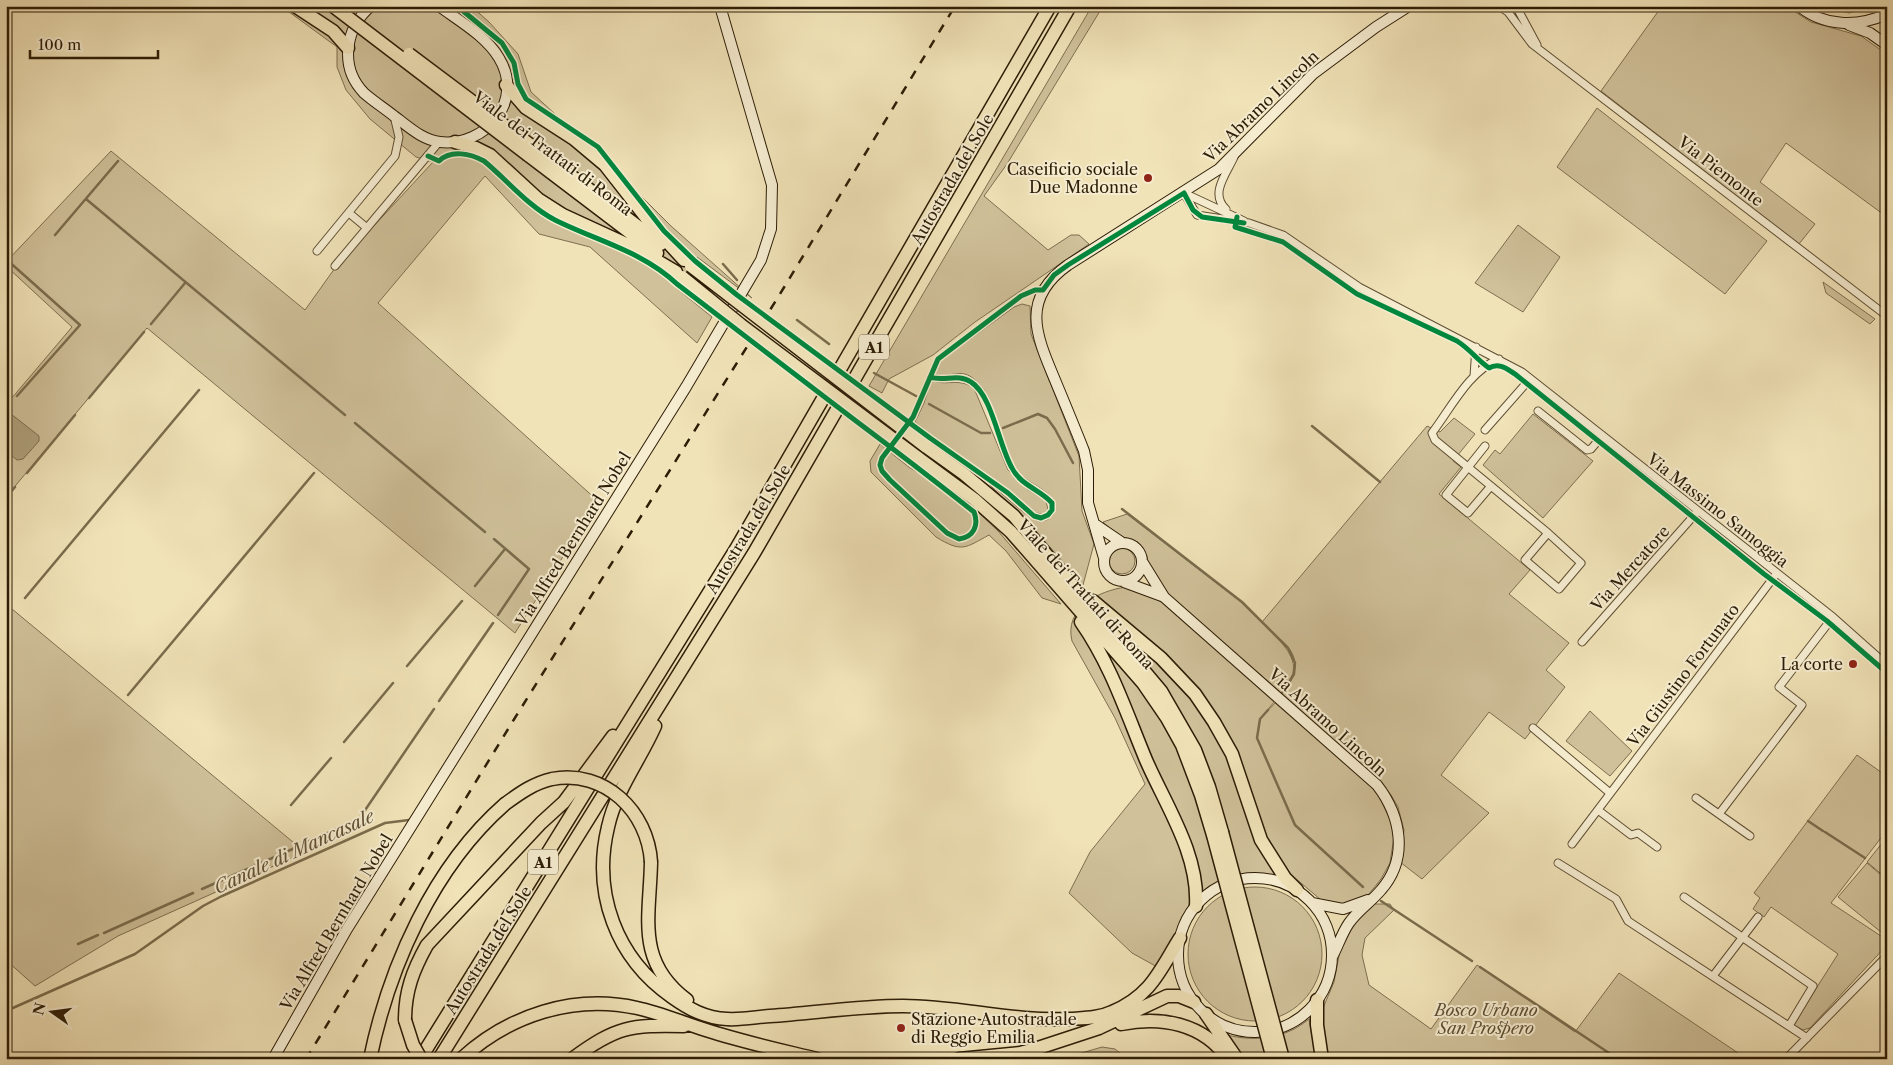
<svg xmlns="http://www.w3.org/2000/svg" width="1893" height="1065" viewBox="0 0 1893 1065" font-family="'Libre Caslon Text',serif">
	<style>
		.green { fill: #d0c19a; stroke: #7e6f50 }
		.water { fill: #aea07b; stroke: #7a6c4c }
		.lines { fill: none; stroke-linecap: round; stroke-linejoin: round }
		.stream { stroke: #7a6c4c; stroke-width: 2.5 }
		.street-casing { stroke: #5e4e32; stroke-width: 9 }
		.secondary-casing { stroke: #2d1d06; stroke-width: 12 }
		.highway-casing { stroke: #2d1d06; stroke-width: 15 }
		.street { stroke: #f6edd1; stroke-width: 7 }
		.secondary { stroke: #f6edd1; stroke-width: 10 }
		.highway { stroke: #f1e3b8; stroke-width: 12 }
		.rail { stroke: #2d1d06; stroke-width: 2.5; stroke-dasharray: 9 9; stroke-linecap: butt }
		.highway-bridge-casing { stroke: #2d1d06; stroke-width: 15; stroke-linecap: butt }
		.highway-bridge { stroke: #f1e3b8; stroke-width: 12 }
		.cycleway-casing { stroke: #f6edd1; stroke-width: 8 }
		.cycleway { stroke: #00873e; stroke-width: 5 }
		.poi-dot { fill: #8f2418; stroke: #f6edd1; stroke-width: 2 }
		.labels { text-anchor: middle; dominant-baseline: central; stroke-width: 4; stroke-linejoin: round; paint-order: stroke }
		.shield { fill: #f6edd1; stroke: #695b43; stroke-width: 1 }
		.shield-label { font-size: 15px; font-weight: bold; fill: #2d1d06 }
		.street-label { font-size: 16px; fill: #2d1d06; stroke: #f6edd1 }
		.poi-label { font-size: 16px; fill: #2d1d06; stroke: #f6edd1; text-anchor: end }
		.park-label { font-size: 16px; font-style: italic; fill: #5e4e32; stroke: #f6edd1 }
		.water-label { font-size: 18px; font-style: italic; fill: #615135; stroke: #f6edd1 }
	</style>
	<rect width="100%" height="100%" fill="#f1e3b8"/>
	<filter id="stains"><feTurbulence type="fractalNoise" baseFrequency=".004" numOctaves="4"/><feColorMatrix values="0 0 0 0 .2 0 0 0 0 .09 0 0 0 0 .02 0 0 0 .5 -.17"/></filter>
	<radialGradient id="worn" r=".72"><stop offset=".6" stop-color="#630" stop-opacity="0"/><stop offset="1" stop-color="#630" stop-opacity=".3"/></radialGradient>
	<path class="green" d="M281 6H471L489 22 518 54 531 92 604 159 671 226 752 298 697 257 675 287 712 317 697 343 590 247 539 234 485 176 378 303 598 501 515 633 147 328 6 497V396L11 399 72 327 6 266V262L111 151 305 310 335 268 433 162 416 157 370 119 346 90 337 67V47Z
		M1092 6H1103L1007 164 984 196 1048 250 1071 235H1079L1089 244 975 322 933 355 889 379 882 393 869 386Z
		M1662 6H1786L1811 22 1861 36 1885 53 1887 217 1786 143 1760 182 1815 224 1799 244 1601 91Z
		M1817 6H1879L1849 13Z
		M1597 108 1767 241 1725 294 1557 167Z
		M1518 225 1560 257 1523 312 1475 283Z
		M1823 282 1875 319 1870 324 1826 293Z
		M1022 304 1030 306 1031 334 1079 456 1082 511 1094 544 1083 585 1035 530 986 481C998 489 1026 517 1036 520 1050 525 1062 509 1051 497 1040 485 1026 483 1014 468L984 390C962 361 955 380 932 375L940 361 1014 307Z
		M931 380C947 387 957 377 974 388L1008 470 1027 489 1046 501 1048 510 1045 514 1034 513 1018 497 991 478 973 469 915 422 924 403Z
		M1533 414 1593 461 1543 518 1483 465 1495 450 1500 454Z
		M1454 418 1475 434 1453 461 1461 467 1439 494 1530 570 1509 594 1569 643 1546 670 1565 687 1525 739 1489 712 1441 775 1489 813 1422 879 1400 862 1404 830 1398 807 1391 795 1376 778 1281 695C1300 673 1301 654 1276 636 1294 657 1302 669 1281 693L1166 593 1147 563V556L1138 542 1117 535 1103 522 1127 514 1241 602 1262 622 1427 426 1440 432Z
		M880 444 910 468 947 487 977 511 998 531 1061 604 1042 598 1006 551 989 535C965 548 962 553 936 537L871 472 870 461Z
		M1109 561a13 13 0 1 1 26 0a13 13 0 1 1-26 0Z
		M1126 587 1145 592 1161 602 1274 702 1261 718 1275 703 1377 792 1393 826 1394 837 1390 863 1381 879 1369 894 1354 902 1342 905 1321 900 1288 872 1283 880 1260 875 1243 876 1227 880 1205 893 1188 912 1161 969 1132 953 1069 893 1090 852 1145 784 1115 718 1072 641C1064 609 1097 591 1126 587Z
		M6 604 305 852 118 936 35 986 6 960Z
		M1590 711 1632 751 1610 776 1566 741Z
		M1857 755 1885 775 1887 773V830L1831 903 1887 940V945L1810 1028 1803 1030 1793 1025 1838 954 1771 907 1764 917 1753 909 1760 898 1754 893Z
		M1887 837V865L1880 873 1867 862Z
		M1867 863 1887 880V937L1838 897Z
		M1188 954a67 67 0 1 1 134 0a67 67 0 1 1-134 0Z
		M1375 904H1390L1394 910 1365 938 1362 955 1369 985 1431 1029 1477 965 1575 1032 1619 973 1747 1059H1326L1323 1038V1008L1334 982 1342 940 1359 916Z
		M1309 1019 1316 1059H1242L1227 1035C1256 1042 1285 1039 1309 1019Z
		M1102 1047 1115 1049 1127 1059H1061Z"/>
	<path class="water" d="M6 410 39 436V441L23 459 17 460 6 451Z"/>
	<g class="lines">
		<path class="stream" d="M86 199 345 415
			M55 235 118 161
			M6 259 80 325 17 396
			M723 264 737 280
			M797 320 829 344
			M151 324 185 283
			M874 373 916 396
			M89 398 144 332
			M929 404 981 433H990
			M355 423 485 532
			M1312 426 1380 482
			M1003 428 1038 414 1047 418 1055 429 1073 463
			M27 473 75 415
			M6 498 15 487
			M1122 509 1242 602 1288 648 1295 663 1294 674 1283 692
			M494 539 529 569 498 615
			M475 586 505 549
			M25 598 199 390
			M407 666 462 601
			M128 695 314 473
			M439 701 493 623
			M1268 710 1260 719 1257 738 1295 825 1363 887
			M344 742 393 683
			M291 805 331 758
			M1808 821 1823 831
			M1825 832 1865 858
			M303 844 359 819 434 709
			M202 889 295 848
			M1381 901 1472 961
			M104 933 193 893
			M78 944 98 935
			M1480 967 1618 1059
			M6 1011 135 954 203 906 222 896 385 823 409 820"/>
		<g class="street-casing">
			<path id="street" d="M1499 6 1508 12 1532 44 1887 316
				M1516 6 1537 45
				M1184 193 1197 215 1249 223 1283 235 1359 287 1522 372 1833 617 1887 665
				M1184 193 1244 221
				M1226 209C1209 194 1227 173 1234 157
				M349 213 367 228
				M317 251 395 156 399 137 394 116
				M335 266 439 142
				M1499 359C1469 371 1451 408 1432 433L1435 440 1548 533 1525 560 1559 589 1581 563 1548 533
				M1474 376 1476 347
				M1538 411 1587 450 1591 449 1602 436
				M1485 430 1530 379
				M1485 446 1446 495 1468 513 1491 486
				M1582 642 1698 511
				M1533 728 1610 793
				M1696 798 1750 836
				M1598 810 1631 835 1638 833 1657 847
				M1719 814 1802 705 1779 687 1833 617
				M1572 844 1777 573
				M1558 863 1616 899 1628 921 1807 1038
				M1684 897 1813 986 1789 1026
				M1713 976 1758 917
				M1786 1059 1887 956"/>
		</g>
		<g class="secondary-casing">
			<path id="secondary" d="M371 6C345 28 339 67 364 93 373 101 384 108 394 116 408 126 422 140 440 142 486 147 525 101 499 58 486 36 459 21 439 6
				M1799 6C1824 27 1858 27 1887 14
				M1849 25 1870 33 1887 45
				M1096 525 1121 542
				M1104 562a19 19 0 1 1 38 0a19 19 0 1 1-38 0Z
				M1104 558 1088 503V470L1084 451C1075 428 1065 404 1055 380 1036 335 1020 299 1068 265L1219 169 1313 74 1376 27 1409 6
				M1143 563 1164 597 1377 785C1401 816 1409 858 1381 890 1371 902 1358 910 1349 923 1342 933 1338 946 1332 957
				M1124 582 1162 596
				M1178 955a77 77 0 1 1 154 0a77 77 0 1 1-154 0Z
				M1312 903 1343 909 1368 900
				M273 1059 347 929 686 387 761 260 771 229 772 185 720 6"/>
		</g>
		<g class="highway-casing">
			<path id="highway" d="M295 6 333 31 348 48
				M506 85 526 108 574 139 605 165 652 225 684 260
				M455 142 476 148 490 155 538 199 563 215 639 250 676 272
				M533 147 661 244
				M528 155 657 253
				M925 446 964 474 1014 516 1161 691 1195 750 1209 787 1222 832
				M917 457 974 499 1011 532 1143 683 1167 718 1182 745 1201 795 1213 835
				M1093 601 1161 658 1195 694 1214 722 1232 754 1261 840 1285 878 1297 890
				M1081 622C1111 665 1126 712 1146 760 1166 806 1199 854 1196 906
				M655 726C640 760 616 790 608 827 592 893 616 958 672 997 689 1009 705 1018 727 1019 741 1020 756 1017 770 1016 814 1013 859 1006 903 1006 959 1006 1014 1022 1070 1019 1085 1018 1099 1018 1112 1012 1151 996 1160 970 1180 938
				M651 862C650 917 635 961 687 1000
				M1317 1000V1025L1322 1059
				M1206 1014 1237 1059
				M405 1020C405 991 413 970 427 945L541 823 564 802 613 736
				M1121 1024C1161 1016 1203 1023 1228 1059
				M370 1059C389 967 433 867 505 804
				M420 1059 736 549 1050 6
				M439 1059 754 553 1070 6
				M461 1059C509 1015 574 994 637 1008 661 1013 683 1023 706 1030 743 1042 780 1050 817 1059
				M572 1059C617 1026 630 1025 684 1026
				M959 1059 1020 1053 1035 1049 1099 1028 1167 996H1179L1194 1002"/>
		</g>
		<use href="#street" class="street"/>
		<use href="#secondary" class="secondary"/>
		<use href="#highway" class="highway"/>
		<path class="rail" d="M306 1059 513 721 780 294 955 6"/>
		<g class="highway-bridge-casing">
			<path id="highway-bridge" d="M333 6 528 155
				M409 54 533 147
				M691 266 925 446
				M682 277 741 325 917 457
				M505 804C520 793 534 783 552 779 605 769 648 812 651 862
				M1222 832 1283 1059
				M1213 835 1273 1059
				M405 1020 413 1045 421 1059"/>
		</g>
		<use href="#highway-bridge" class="highway-bridge"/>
		<g class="cycleway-casing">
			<path id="cycleway" d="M457 6 502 43 514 63 518 84 526 99 598 147 664 231 695 261 737 295 930 438 1008 493 1034 516 1041 518 1048 515 1052 510V503C1040 489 1021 486 1012 468 999 446 992 395 971 382 958 373 944 382 930 377
				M428 156 439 161C451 149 471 154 484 161 507 180 528 206 555 220 597 241 642 251 677 284L856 421C896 451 935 481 974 512 979 525 974 537 959 539L947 533 890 480 882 471 880 465 882 458 913 417 938 359 1021 296 1035 290H1043L1054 275 1068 265 1184 193
				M1184 193 1193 210 1202 217 1244 223
				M1237 217 1235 227 1283 242 1357 294 1457 341C1471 350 1476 359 1489 368 1499 362 1507 369 1515 374L1764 574 1827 621 1887 673"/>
		</g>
		<use href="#cycleway" class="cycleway"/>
	</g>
	<g class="poi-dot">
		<circle cx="1148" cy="178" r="5"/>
		<circle cx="1853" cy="664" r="5"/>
		<circle cx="901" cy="1028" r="5"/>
	</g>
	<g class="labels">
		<g class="shield">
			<rect x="859" y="334.5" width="30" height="25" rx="4"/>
			<rect x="528" y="849.5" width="30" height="25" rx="4"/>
		</g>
		<g class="shield-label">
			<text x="874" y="347">A1</text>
			<text x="543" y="862">A1</text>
		</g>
		<g class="street-label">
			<text transform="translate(1261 106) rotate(-44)">Via Abramo Lincoln</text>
			<text transform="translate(553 153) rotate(37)">Viale dei Trattati di Roma</text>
			<text transform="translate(1721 171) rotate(38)">Via Piemonte</text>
			<text transform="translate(952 179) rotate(-60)">Autostrada del Sole</text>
			<text transform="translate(1718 510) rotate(38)">Via Massimo Samoggia</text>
			<text transform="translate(748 529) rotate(-59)">Autostrada del Sole</text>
			<text transform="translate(573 539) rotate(-58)">Via Alfred Bernhard Nobel</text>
			<text transform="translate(1630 568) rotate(-48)">Via Mercatore</text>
			<text transform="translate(1086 594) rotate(48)">Viale dei Trattati di Roma</text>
			<text transform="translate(1683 675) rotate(-53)">Via Giustino Fortunato</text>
			<text transform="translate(1328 722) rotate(42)">Via Abramo Lincoln</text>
			<text transform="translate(336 922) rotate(-59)">Via Alfred Bernhard Nobel</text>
			<text transform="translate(488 950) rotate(-58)">Autostrada del Sole</text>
		</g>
		<g class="poi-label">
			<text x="1138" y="169">Caseificio sociale<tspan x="1138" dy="18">Due Madonne</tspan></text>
			<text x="1843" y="664">La corte</text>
			<text x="911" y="1019" text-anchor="start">Stazione Autostradale<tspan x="911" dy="18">di Reggio Emilia</tspan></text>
		</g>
		<g class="park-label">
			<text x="1486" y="1010">Bosco Urbano<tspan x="1486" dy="18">San Prospero</tspan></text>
		</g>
		<g class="water-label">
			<text transform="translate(294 852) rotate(-25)">Canale di Mancasale</text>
		</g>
	</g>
	<rect width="1893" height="1065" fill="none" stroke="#f1e3b8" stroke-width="25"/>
	<rect x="8" y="8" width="1878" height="1050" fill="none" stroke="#2d1d06" stroke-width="2.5"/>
	<rect x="12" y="12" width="1868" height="1040" fill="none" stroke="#2d1d06"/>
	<g transform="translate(52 1012) rotate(284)" stroke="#f6edd1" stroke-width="4" paint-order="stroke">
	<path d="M0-4L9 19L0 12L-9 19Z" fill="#2d1d06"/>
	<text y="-8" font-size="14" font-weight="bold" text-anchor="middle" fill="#2d1d06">N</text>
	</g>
	<path d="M30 50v8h128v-8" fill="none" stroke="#2d1d06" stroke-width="2.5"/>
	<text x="38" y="50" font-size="15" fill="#2d1d06" stroke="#f6edd1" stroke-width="4" paint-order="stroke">100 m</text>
	<rect width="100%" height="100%" filter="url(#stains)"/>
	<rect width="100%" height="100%" fill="url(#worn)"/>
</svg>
